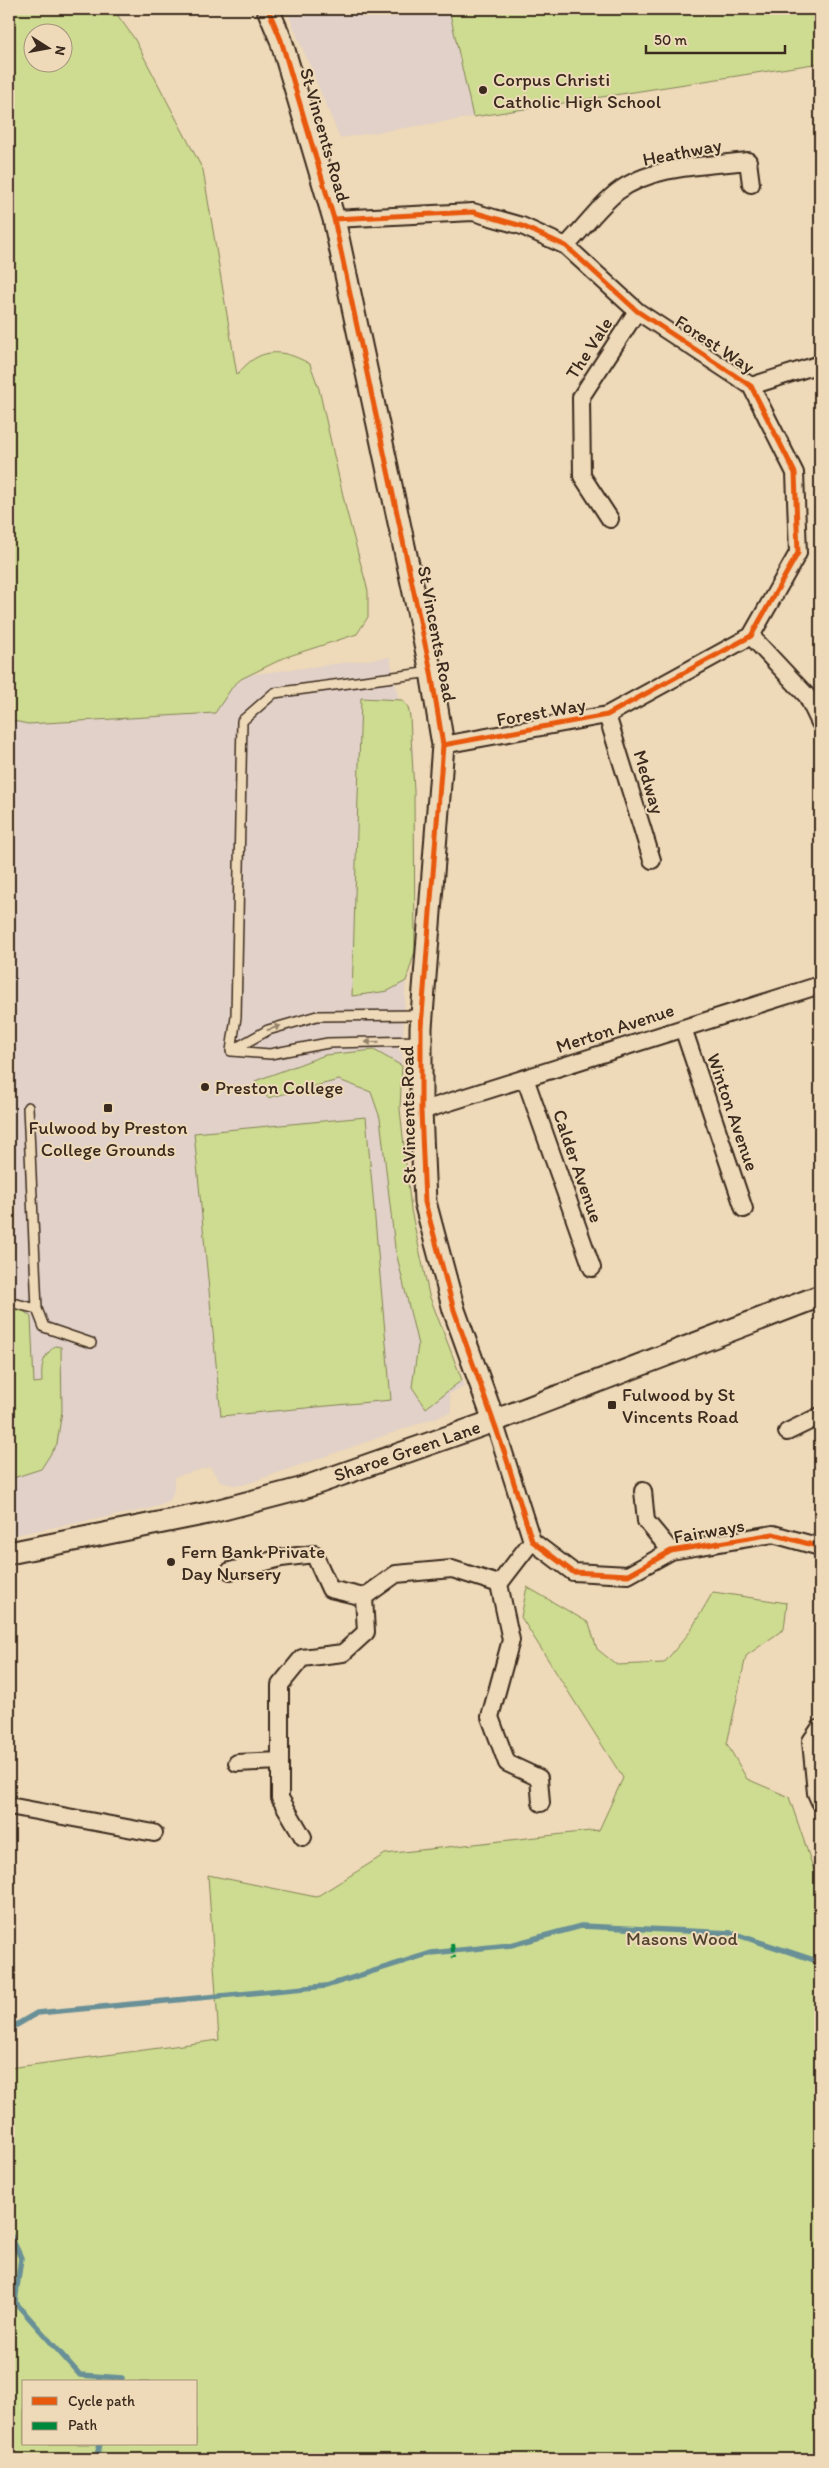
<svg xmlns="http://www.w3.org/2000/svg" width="829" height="2468" viewBox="0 0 829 2468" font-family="Itim,sans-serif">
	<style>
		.built { fill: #e1d1c8 }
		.green { fill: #cddc90; stroke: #848357; fill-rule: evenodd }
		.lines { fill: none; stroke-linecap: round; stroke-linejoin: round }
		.stream { stroke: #699097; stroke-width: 5.5 }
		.service-casing { stroke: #3b2a1e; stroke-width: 12 }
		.minor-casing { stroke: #3b2a1e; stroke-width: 20 }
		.tertiary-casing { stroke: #3b2a1e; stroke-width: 25 }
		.service { stroke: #eed9b8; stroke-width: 9 }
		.minor { stroke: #eed9b8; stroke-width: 16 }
		.tertiary { stroke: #eed9b8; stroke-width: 21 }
		.quiet { stroke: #00873e; stroke-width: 4; stroke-dasharray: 8 4; stroke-linecap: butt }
		.cycleway-casing { stroke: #eed9b8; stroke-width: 8 }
		.cycleway { stroke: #e8590c; stroke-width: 5 }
		.oneway { fill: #94826b }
		.poi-dot { fill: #3b2a1e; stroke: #eed9b8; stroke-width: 2 }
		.labels { text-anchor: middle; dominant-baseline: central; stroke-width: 4; stroke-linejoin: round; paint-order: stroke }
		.poi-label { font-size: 19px; fill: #3b2a1e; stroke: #eed9b8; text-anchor: start }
		.street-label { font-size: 19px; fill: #3b2a1e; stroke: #eed9b8 }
		.park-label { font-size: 19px; fill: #51452f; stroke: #eed9b8 }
	</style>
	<rect width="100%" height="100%" fill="#eed9b8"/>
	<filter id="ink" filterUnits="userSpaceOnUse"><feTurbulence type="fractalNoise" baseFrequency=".02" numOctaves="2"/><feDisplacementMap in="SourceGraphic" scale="10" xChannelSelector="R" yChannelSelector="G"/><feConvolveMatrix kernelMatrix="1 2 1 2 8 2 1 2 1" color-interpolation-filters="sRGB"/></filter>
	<g filter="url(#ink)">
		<path class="built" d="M286 9H820V63L340 138Z
			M390 657 398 698 402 700 408 707 413 753 414 791 400 1109 407 1178 411 1210 429 1295 465 1386 449 1394 452 1412 243 1485H232L221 1482 210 1467 174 1477V1490L170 1500 149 1509 9 1536V720L28 724 226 695 233 686 247 675Z"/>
		<path class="green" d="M9 9H113L134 38 203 170 237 375C258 348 280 347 310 364L319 389 346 509 368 591V617L357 634 286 657 241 679 233 686 215 713 28 724 9 720ZM62 32V62H32V32Z
			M449 9H820V63L473 117Z
			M361 698 402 700 408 707 410 717 414 791 415 951 406 981 388 991 352 996Z
			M374 1050 402 1066 400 1109 411 1210 429 1295 462 1380 426 1408 412 1387 418 1345 395 1248 380 1118 371 1092 339 1080 268 1098 255 1081 325 1055Z
			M366 1117 391 1400 221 1416 194 1133Z
			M9 1308H20L31 1317 34 1383 42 1382C41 1366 42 1357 55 1346L61 1347 62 1411 57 1444 41 1469 10 1479Z
			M527 1587 589 1623 597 1649 617 1665 664 1663 689 1633 713 1592 787 1603 784 1629 746 1656 727 1744 747 1779 789 1797 820 1888V2459H9V2068L219 2040 208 1875 316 1897 385 1854 599 1830 623 1778 521 1617ZM24 2382H196V2444H24Z"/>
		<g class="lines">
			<path class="stream" d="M9 2026 13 2027 37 2013 326 1986 431 1953 511 1945 581 1926 732 1933 820 1962
				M9 2232 21 2258 15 2302 80 2375 122 2378 121 2382
				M96 2459 100 2444"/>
			<g class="service-casing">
				<path id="service" d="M231 1051 236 1017 242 721 274 693 431 672
					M231 1051 268 1030 317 1016 422 1015
					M232 1051 270 1054 328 1043 421 1041
					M28 1107 37 1309 44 1327 91 1343
					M9 1302 37 1309"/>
			</g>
			<g class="minor-casing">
				<path id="minor" d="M334 219 473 212 522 226 566 246 637 311 751 386 795 473 798 553 751 636 607 715 443 745
					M566 246C583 229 598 207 617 192 652 165 705 166 748 161L751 184
					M751 386 820 364
					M610 519 582 476 581 397 637 311
					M751 636 807 696 820 723
					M607 715 652 860
					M683 1028 744 1209
					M525 1078 592 1268
					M421 1111 820 985
					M494 1421 532 1541 573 1572 628 1575 671 1551 773 1534 820 1547
					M787 1432 820 1416
					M643 1491 646 1521 671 1551
					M532 1541 499 1584 511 1640 490 1717 507 1763 539 1778 541 1803
					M230 1571 281 1558 314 1554 330 1589 364 1597 396 1574 452 1569 499 1584
					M820 1728 811 1741 816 1793 820 1802
					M237 1763 280 1761
					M9 1806 154 1833
					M303 1837 280 1798V1685L302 1658 343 1653 366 1632 364 1597"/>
			</g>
			<g class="tertiary-casing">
				<path id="tertiary" d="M268 9 281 40 334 219 431 672 443 745 421 1028V1111L425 1202 454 1310 494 1421
					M9 1553 208 1513 300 1489 494 1421 820 1296"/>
			</g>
			<use href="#service" class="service"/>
			<use href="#minor" class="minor"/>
			<use href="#tertiary" class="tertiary"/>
			<path class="quiet" d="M452 1944 454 1958"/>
			<g class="cycleway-casing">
				<path id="cycleway" d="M268 9 281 40 334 219 431 672 443 745 421 1028V1111L425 1202 454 1310 505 1454 532 1541 573 1572 628 1575 671 1551 773 1534 820 1547
					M334 219 473 212 522 226 566 246 637 311 751 386 795 473 798 553 751 636 607 715 443 745"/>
			</g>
			<use href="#cycleway" class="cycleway"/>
		</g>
		<defs><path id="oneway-solid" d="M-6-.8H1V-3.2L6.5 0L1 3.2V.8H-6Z" transform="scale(1.25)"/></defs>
		<g class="oneway">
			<use href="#oneway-solid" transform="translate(274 1028) rotate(-18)"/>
			<use href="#oneway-solid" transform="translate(372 1042) rotate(179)"/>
		</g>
	</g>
	<g class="poi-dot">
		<circle cx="483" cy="90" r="5"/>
		<circle cx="205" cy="1087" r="5"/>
		<rect x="103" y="1103" width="10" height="10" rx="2.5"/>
		<rect x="607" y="1400" width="10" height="10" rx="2.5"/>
		<circle cx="171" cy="1562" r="5"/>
	</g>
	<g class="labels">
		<g class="poi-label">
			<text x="493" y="79">Corpus Christi<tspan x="493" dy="22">Catholic High School</tspan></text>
			<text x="215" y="1087">Preston College</text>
			<text x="108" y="1127" text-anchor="middle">Fulwood by Preston<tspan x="108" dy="22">College Grounds</tspan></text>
			<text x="622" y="1394">Fulwood by St<tspan x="622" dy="22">Vincents Road</tspan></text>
			<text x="181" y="1551">Fern Bank Private<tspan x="181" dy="22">Day Nursery</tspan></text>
		</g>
		<g class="street-label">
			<text transform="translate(325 135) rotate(74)">St Vincents Road</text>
			<text transform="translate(682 152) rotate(-11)">Heathway</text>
			<text transform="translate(715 344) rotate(33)">Forest Way</text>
			<text transform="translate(589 348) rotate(-57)">The Vale</text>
			<text transform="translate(437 634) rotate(79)">St Vincents Road</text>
			<text transform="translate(541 712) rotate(-10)">Forest Way</text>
			<text transform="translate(649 782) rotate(73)">Medway</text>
			<text transform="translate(615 1028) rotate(-18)">Merton Avenue</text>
			<text transform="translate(733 1112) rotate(71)">Winton Avenue</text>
			<text transform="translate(408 1115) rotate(-91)">St Vincents Road</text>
			<text transform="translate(578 1166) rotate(71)">Calder Avenue</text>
			<text transform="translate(407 1451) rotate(-19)">Sharoe Green Lane</text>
			<text transform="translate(709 1531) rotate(-10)">Fairways</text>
		</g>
		<g class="park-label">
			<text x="682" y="1938">Masons Wood</text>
		</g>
	</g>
	<rect width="829" height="2468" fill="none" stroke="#eed9b8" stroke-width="30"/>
	<rect x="15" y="15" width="799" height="2438" fill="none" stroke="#3b2a1e" stroke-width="2" filter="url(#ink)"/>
	<rect x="22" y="2380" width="175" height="65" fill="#eed9b8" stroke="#a6937a"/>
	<rect x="32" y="2397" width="25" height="8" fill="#e8590c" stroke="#a6937a"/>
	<text x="68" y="2406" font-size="15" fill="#3b2a1e">Cycle path</text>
	<rect x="32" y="2422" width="25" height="8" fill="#00873e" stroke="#a6937a"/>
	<text x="68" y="2430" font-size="15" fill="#3b2a1e">Path</text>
	<g transform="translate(48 48) rotate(101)"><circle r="24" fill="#eed9b8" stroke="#a6937a"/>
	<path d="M0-4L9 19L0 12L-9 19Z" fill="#3b2a1e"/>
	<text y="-8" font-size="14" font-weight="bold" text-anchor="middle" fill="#3b2a1e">N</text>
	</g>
	<path d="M646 45v8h139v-8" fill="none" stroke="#3b2a1e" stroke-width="2.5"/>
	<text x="654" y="45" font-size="15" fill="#3b2a1e" stroke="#eed9b8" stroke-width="4" paint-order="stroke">50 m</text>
</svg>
